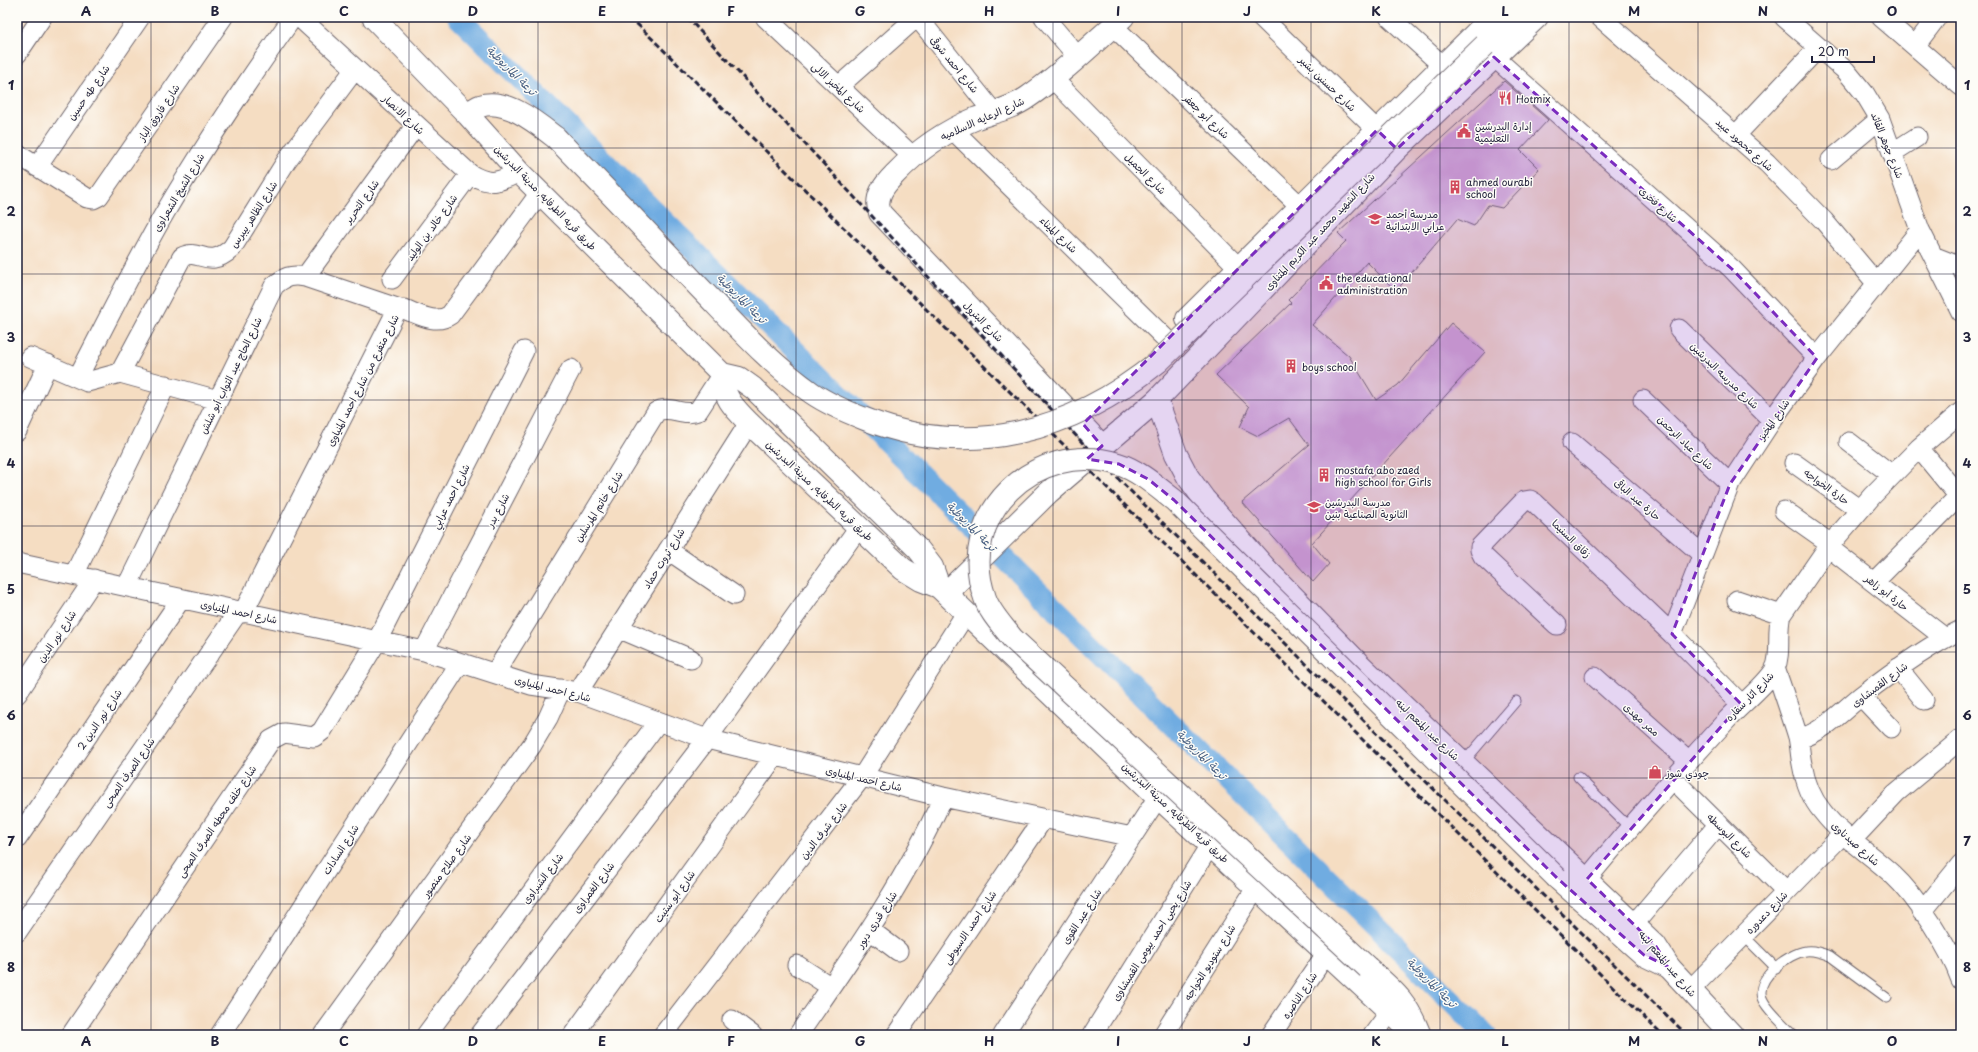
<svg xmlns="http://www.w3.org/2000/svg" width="1978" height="1052" viewBox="0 0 1978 1052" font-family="'Playpen Sans','Playpen Sans Arabic',sans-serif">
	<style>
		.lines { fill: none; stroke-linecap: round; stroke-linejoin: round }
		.canal { stroke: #70ace1; stroke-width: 22 }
		.building { fill: #d6add3 }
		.service-casing { stroke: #6c636a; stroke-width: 11 }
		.minor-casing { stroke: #6c636a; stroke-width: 21 }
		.tertiary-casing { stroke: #6c636a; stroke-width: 24 }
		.secondary-casing { stroke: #6c636a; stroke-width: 24 }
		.service { stroke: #fff; stroke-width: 9 }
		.minor { stroke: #fff; stroke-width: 19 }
		.tertiary { stroke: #fff; stroke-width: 22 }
		.secondary { stroke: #fff; stroke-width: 22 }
		.rail { stroke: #22223b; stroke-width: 3; stroke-dasharray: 6 3; stroke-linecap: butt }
		.secondary-bridge-casing { stroke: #6c636a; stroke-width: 24; stroke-linecap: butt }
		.secondary-bridge { stroke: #fff; stroke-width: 22 }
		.marked { fill: #7b2cbf; fill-opacity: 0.2; stroke: #7b2cbf; stroke-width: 3; stroke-dasharray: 8 5; stroke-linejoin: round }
		.grid { fill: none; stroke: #22223b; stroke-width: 1; stroke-opacity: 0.55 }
		.labels { text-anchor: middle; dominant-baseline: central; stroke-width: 3; stroke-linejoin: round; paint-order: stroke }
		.street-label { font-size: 10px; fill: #22223b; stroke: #fdfcf7 }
		.poi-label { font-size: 10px; fill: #22223b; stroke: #fdfcf7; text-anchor: start }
		.water-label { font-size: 11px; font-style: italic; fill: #41597d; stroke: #fdfcf7 }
		.neatline { fill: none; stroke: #22223b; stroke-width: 1.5 }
		.grid-label { font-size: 13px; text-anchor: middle; font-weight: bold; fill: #22223b }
	</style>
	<rect width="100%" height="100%" fill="#fdfcf7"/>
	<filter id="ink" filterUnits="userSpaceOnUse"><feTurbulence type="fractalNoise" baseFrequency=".025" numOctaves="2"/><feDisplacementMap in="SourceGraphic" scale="8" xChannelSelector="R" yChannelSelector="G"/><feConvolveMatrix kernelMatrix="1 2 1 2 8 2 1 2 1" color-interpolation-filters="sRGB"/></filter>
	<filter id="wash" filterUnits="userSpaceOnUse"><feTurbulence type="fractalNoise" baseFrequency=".012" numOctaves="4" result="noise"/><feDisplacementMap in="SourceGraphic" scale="16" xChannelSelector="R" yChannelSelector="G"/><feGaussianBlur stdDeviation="0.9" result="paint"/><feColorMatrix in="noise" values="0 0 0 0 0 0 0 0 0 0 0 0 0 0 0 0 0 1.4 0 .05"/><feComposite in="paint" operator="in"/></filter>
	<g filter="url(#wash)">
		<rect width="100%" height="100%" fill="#f5ddc2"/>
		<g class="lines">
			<path class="canal" d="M458 17 1486 1035"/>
		</g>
		<g id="blocks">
			<path class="building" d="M1504 81 1548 120 1520 150 1539 169 1502 208 1488 205 1474 226 1457 219 1396 291 1367 262 1312 325 1349 356 1376 400 1398 385 1451 323 1485 352 1312 543 1329 564 1313 582 1242 502 1309 445 1289 418 1258 436 1240 427 1249 407 1216 375 1291 303 1288 300 1346 241 1338 233Z"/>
		</g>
	</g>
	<g filter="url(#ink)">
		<use href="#blocks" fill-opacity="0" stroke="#6c636a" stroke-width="1"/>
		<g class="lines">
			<g class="service-casing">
				<path id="service" d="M1463 763 1516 701
					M1578 777 1629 827
					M1743 935 1776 968
					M1794 1035C1785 1026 1766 1009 1762 998 1755 978 1789 953 1806 951 1814 950 1822 953 1830 956L1887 998"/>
			</g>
			<g class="minor-casing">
				<path id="minor" d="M299 17 470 174C490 186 500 182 519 172
					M765 17 912 156
					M913 17 923 24 994 113
					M1044 17 1078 57
					M1261 17 1387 140
					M1389 17 1443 66
					M1600 17 1767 163 1824 221 1877 284
					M1784 17 1846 71 1865 94 1880 119 1920 230 1961 312
					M1881 17 1961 86
					M1113 26 1300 206
					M1915 46 1937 17
					M17 54 42 17
					M1494 57 1732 269 1817 358
					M1053 79 1239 268
					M839 86 917 17
					M952 129 1167 340
					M1736 135 1819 47
					M1892 153 1917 137
					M17 154 87 198 93 199 99 196 223 17
					M1831 160 1880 119
					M37 167 140 17
					M1933 256 1961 267
					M305 277 416 125
					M392 279 470 174
					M1679 329 1772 420
					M30 357 87 382 120 373 218 400
					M120 373 182 257C200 247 207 271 232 248L287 160 355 69
					M78 377C107 321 135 264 167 209 206 143 249 79 293 17
					M1643 400 1730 484
					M17 431 48 364
					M1849 442 1892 475
					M1572 443 1703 555
					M1919 448 1961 499
					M1794 463 1860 510
					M1784 511 1831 544
					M1828 547 1945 638
					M668 550 734 595
					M17 563 424 651 531 685 578 692 707 739 943 797 1132 837
					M74 575 166 385
					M1874 582 1959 496
					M127 586 274 286C284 277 291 274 305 277L400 309
					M1737 600 1781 615
					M243 613 396 312 400 309H404C418 314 436 325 450 315L540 193
					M1557 625 1483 556 1480 550V547L1524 501 1530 500 1535 503 1672 634 1741 704
					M618 628 691 659
					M1672 634 1730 484 1772 420 1817 358 1920 230
					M424 651 571 369
					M1775 668C1783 691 1791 714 1798 737 1800 746 1800 755 1802 764 1805 781 1811 798 1822 811 1841 836 1869 853 1892 874 1918 898 1949 947 1961 980
					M1898 668 1924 700
					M495 673 656 412C669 404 683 417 698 411L722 374
					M1595 677 1689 761
					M578 692 749 423
					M17 694 94 579
					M1861 696 1891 728
					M1799 739C1823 732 1841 712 1861 696 1892 672 1926 647 1961 630
					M1673 779 1786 891
					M17 839 181 599
					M1851 841 1896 793 1961 739
					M1587 879C1631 825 1678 773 1725 722 1737 708 1768 683 1775 669 1782 653 1776 632 1781 615L1828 547 1872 496 1919 448 1961 412
					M1922 912 1961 864
					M1634 924 1719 824
					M870 930 898 951
					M17 932 238 612
					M797 965 831 987
					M1690 990 1843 834
					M732 1020 752 1035
					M71 1035 271 740 284 733 314 737 322 731 377 641 524 351
					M220 1035 460 663
					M323 1035 532 745 548 718 561 689
					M426 1035 658 722
					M480 1035 707 739 859 527
					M573 1035 774 757
					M663 1035 862 777 966 613
					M798 1035C851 958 905 883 943 797
					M896 1035 1043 819
					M1003 1035 1158 797
					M1092 1035 1210 845
					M1163 1035 1256 888
					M1271 1035 1326 954
					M1373 1035 1390 1012"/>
			</g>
			<g class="tertiary-casing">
				<path id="tertiary" d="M1187 319 1492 17
					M1157 400 1176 454 1188 477 1204 499 1269 572 1358 663 1655 945 1669 967 1732 1035
					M1102 446 880 213C874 197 884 185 895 174 919 149 945 131 977 118 994 112 1013 108 1028 97 1062 74 1092 44 1123 17
					M946 593 1049 492 1157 400 1397 149 1537 17"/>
			</g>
			<g class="secondary-casing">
				<path id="secondary" d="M373 17 468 115 519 172 722 374 739 378 753 388 919 550 932 567 939 587
					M1485 45 1515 17
					M468 115C471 112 476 107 480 106 506 97 538 124 556 138
					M722 374C722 396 734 408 749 423L903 569 921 580 939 587 1158 797 1415 1035
					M1557 878 1644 955 1669 967
					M1368 968C1395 992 1406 1000 1420 1035"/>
			</g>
			<use href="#service" class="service"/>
			<use href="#minor" class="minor"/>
			<use href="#tertiary" class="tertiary"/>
			<use href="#secondary" class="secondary"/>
			<path class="rail" d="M630 17 1662 1035
				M687 17 1093 454 1413 769 1687 1035"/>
			<g class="secondary-bridge-casing">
				<path id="secondary-bridge" d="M556 138C604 187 652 237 699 287 735 324 770 364 812 393 828 404 847 412 865 419 970 461 1073 431 1158 362L1485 45
					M1368 968 1012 638C1003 626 990 613 985 598 955 515 1035 439 1118 464 1138 470 1157 487 1174 500L1557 878"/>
			</g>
			<use href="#secondary-bridge" class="secondary-bridge"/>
		</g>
	</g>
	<path class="marked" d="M1494 57 1732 269 1817 358 1730 484 1672 634 1741 704 1587 879 1655 945 1669 967 1644 955 1557 878 1174 500 1148 479 1119 464 1087 459 1102 446 1083 424 1377 130 1397 149Z"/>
	<path class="grid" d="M151 17V1035M280 17V1035M409 17V1035M538 17V1035M667 17V1035M796 17V1035M925 17V1035M1053 17V1035M1182 17V1035M1311 17V1035M1440 17V1035M1569 17V1035M1698 17V1035M1827 17V1035M17 148H1961M17 274H1961M17 400H1961M17 526H1961M17 652H1961M17 778H1961M17 904H1961"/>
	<defs>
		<g id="restaurant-bare" transform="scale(1.08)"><path d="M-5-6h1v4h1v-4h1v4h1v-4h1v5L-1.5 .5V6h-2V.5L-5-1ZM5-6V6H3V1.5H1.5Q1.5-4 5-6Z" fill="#d1495b" stroke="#fdfcf7" stroke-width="2.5" paint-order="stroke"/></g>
		<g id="civic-bare" transform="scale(1.08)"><path d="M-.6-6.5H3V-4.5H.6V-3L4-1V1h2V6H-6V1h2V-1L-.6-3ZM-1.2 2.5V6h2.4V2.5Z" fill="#d1495b" stroke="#fdfcf7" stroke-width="2.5" paint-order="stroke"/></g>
		<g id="building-bare" transform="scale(1.08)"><path d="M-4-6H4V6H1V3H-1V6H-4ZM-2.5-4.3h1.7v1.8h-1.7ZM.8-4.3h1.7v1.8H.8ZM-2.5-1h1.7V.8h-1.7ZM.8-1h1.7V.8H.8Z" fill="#d1495b" stroke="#fdfcf7" stroke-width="2.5" paint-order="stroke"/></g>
		<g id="school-bare" transform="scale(1.08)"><path d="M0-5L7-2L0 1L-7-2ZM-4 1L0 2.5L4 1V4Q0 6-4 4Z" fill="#d1495b" stroke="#fdfcf7" stroke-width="2.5" paint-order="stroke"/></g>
		<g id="shop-bare" transform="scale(1.08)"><path d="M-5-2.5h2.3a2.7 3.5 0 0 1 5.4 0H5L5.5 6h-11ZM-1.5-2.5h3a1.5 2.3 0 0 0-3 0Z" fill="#d1495b" stroke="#fdfcf7" stroke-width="2.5" paint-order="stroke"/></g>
	</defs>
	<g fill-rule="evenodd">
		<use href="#restaurant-bare" x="1505" y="98"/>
		<use href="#civic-bare" x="1464" y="131"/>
		<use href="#building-bare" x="1455" y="187"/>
		<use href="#school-bare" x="1375" y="219"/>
		<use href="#civic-bare" x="1326" y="283"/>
		<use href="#building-bare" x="1291" y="366"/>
		<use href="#building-bare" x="1324" y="475"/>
		<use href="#school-bare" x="1314" y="507"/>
		<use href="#shop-bare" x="1655" y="772"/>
	</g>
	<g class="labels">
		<g class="street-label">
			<text transform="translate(955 64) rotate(51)">شارع احمد شوقى</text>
			<text transform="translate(1328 83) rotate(44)">شارع حسنين بشير</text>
			<text transform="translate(839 87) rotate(43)">شارع المخبز الالى</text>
			<text transform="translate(88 92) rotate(-55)">شارع طه حسين</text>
			<text transform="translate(158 112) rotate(-56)">شارع فاروق الباز</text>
			<text transform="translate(404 114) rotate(43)">شارع الانصار</text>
			<text transform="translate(1207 116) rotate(44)">شارع أبو جعفر</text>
			<text transform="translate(982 118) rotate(-24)">شارع الرعايه الاسلاميه</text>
			<text transform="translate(1745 144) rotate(42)">شارع محمود عبيد</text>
			<text transform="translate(1888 145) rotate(68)">شارع جوهر القائد</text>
			<text transform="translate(1146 173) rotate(45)">شارع الجميل</text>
			<text transform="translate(178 192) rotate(-59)">شارع الشيخ الشعراوى</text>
			<text transform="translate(546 197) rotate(46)">طريق قريه الطرفايه, مدينة البدرشين</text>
			<text transform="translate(361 201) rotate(-54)">شارع التحرير</text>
			<text transform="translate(1659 204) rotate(42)">شارع فخرى</text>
			<text transform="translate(253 214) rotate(-57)">شارع الظاهر بيبرس</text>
			<text transform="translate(431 227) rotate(-54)">شارع خالد بن الوليد</text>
			<text transform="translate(1319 231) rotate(-47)">شارع الشهيد محمد عبد الكريم المتناوى</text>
			<text transform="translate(1059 234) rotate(44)">شارع الميناء</text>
			<text transform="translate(984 321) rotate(46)">شارع البترول</text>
			<text transform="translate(230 375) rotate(-64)">شارع الحاج عبد التواب أبو شلش</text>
			<text transform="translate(1725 375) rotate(44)">شارع مدرسه البدرشين</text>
			<text transform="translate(362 380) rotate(-63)">شارع متفرع من شارع احمد المنياوى</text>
			<text transform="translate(1773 419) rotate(-55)">شارع المخبز</text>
			<text transform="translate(1686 442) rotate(44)">شارع عباد الرحمن</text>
			<text transform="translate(1827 486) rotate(36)">حارة الخواجه</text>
			<text transform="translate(820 490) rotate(43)">طريق قريه الطرفايه, مدينة البدرشين</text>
			<text transform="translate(450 496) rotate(-63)">شارع احمد عرابي</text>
			<text transform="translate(1638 499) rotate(41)">حارة عبد الباقى</text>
			<text transform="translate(598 506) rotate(-58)">شارع خاتم المرسلين</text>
			<text transform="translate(497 510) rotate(-62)">شارع بدر</text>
			<text transform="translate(1572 538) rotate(44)">زقاق السنيما</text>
			<text transform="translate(663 558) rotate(-58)">شارع ثروت حماد</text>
			<text transform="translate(1887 592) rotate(38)">حارة أبو زاهر</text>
			<text transform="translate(239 611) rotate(12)">شارع احمد المنياوى</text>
			<text transform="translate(56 636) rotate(-56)">شارع نور الدين</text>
			<text transform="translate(1879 684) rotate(-37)">شارع القمبشاوى</text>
			<text transform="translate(553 688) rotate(14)">شارع احمد المنياوى</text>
			<text transform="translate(1749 696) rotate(-46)">شارع اثار سقاره</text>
			<text transform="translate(99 719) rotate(-56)">شارع نور الدين 2</text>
			<text transform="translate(1642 719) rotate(42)">ممر مهدى</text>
			<text transform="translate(1428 729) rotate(44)">شارع عبد المنعم لبنه</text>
			<text transform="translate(128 772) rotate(-55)">شارع الصرف الصحى</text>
			<text transform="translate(864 778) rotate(13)">شارع احمد المنياوى</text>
			<text transform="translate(1176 812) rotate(43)">طريق قريه الطرفايه, مدينة البدرشين</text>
			<text transform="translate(216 821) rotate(-56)">شارع خلف محطه الصرف الصحى</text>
			<text transform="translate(823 830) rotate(-52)">شارع شرف الدين</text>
			<text transform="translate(1730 835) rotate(45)">شارع البوسطه</text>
			<text transform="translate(1856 843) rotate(42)">شارع صيدناوى</text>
			<text transform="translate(340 849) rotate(-57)">شارع السادات</text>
			<text transform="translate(446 865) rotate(-54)">شارع صلاح منصور</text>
			<text transform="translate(542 878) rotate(-53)">شارع الشبراوى</text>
			<text transform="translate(593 887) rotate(-53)">شارع الغمراوى</text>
			<text transform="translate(674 896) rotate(-54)">شارع أبو ستيت</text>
			<text transform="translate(1766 912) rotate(-46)">شارع دعدوره</text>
			<text transform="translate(1081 916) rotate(-57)">شارع عبد القوى</text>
			<text transform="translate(876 919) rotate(-57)">شارع قدرى دبور</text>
			<text transform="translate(969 927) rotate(-56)">شارع احمد الاسيوطى</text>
			<text transform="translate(1151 940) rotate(-58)">شارع يحيى احمد بيومى القمبشاوى</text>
			<text transform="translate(1209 962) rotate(-58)">شارع ستوديو الخواجه</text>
			<text transform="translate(1668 963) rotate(50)">شارع عبد المنعم لبنه</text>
			<text transform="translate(1299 995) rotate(-56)">شارع الناصره</text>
		</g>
		<g class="poi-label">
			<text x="1516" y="98">Hotmix</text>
			<text x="1475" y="125">إدارة البدرشين<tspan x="1475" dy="12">التعليمية</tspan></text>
			<text x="1466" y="181">ahmed ourabi<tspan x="1466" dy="12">school</tspan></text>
			<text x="1386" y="213">مدرسة أحمد<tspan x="1386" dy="12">عرابي الابتدائية</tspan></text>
			<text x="1337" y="277">the educational<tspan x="1337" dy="12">administration</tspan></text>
			<text x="1302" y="366">boys school</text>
			<text x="1335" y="469">mostafa abo zaed<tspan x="1335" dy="12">high school for Girls</tspan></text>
			<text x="1325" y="501">مدرسة البدرشين<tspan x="1325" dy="12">الثانوية الصناعية بنين</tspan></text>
			<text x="1666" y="772">چودي شوز</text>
		</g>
		<g class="water-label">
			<text transform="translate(512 70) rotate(45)">ترعة الماريوطية</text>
			<text transform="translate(742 298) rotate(45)">ترعة الماريوطية</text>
			<text transform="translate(972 526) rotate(45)">ترعة الماريوطية</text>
			<text transform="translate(1202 754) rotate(45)">ترعة الماريوطية</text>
			<text transform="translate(1432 982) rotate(45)">ترعة الماريوطية</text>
		</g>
	</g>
	<rect width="1978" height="1052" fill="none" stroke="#fdfcf7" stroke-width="44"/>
	<path d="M1812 56v6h62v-6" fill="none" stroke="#22223b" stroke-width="2"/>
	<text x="1818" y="56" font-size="12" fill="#22223b" stroke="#fdfcf7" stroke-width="3" paint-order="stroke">20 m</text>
	<rect x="22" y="22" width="1934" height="1008" class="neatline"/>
	<g class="grid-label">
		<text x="86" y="16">A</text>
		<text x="215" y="16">B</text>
		<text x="344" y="16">C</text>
		<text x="473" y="16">D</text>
		<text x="602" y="16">E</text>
		<text x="731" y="16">F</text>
		<text x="860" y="16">G</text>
		<text x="989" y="16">H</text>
		<text x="1118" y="16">I</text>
		<text x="1247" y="16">J</text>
		<text x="1376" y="16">K</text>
		<text x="1505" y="16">L</text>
		<text x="1634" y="16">M</text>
		<text x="1763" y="16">N</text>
		<text x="1892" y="16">O</text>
		<text x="11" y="90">1</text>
		<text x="1967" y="90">1</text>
		<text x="11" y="216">2</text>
		<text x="1967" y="216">2</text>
		<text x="11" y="342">3</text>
		<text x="1967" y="342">3</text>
		<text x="11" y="468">4</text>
		<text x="1967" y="468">4</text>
		<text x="11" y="594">5</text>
		<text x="1967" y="594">5</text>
		<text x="11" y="720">6</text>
		<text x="1967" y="720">6</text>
		<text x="11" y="846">7</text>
		<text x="1967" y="846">7</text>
		<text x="11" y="972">8</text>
		<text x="1967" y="972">8</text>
		<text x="86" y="1046">A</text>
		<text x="215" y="1046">B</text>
		<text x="344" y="1046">C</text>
		<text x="473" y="1046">D</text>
		<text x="602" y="1046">E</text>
		<text x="731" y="1046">F</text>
		<text x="860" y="1046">G</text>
		<text x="989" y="1046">H</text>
		<text x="1118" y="1046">I</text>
		<text x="1247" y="1046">J</text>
		<text x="1376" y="1046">K</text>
		<text x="1505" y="1046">L</text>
		<text x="1634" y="1046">M</text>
		<text x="1763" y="1046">N</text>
		<text x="1892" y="1046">O</text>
	</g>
</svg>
